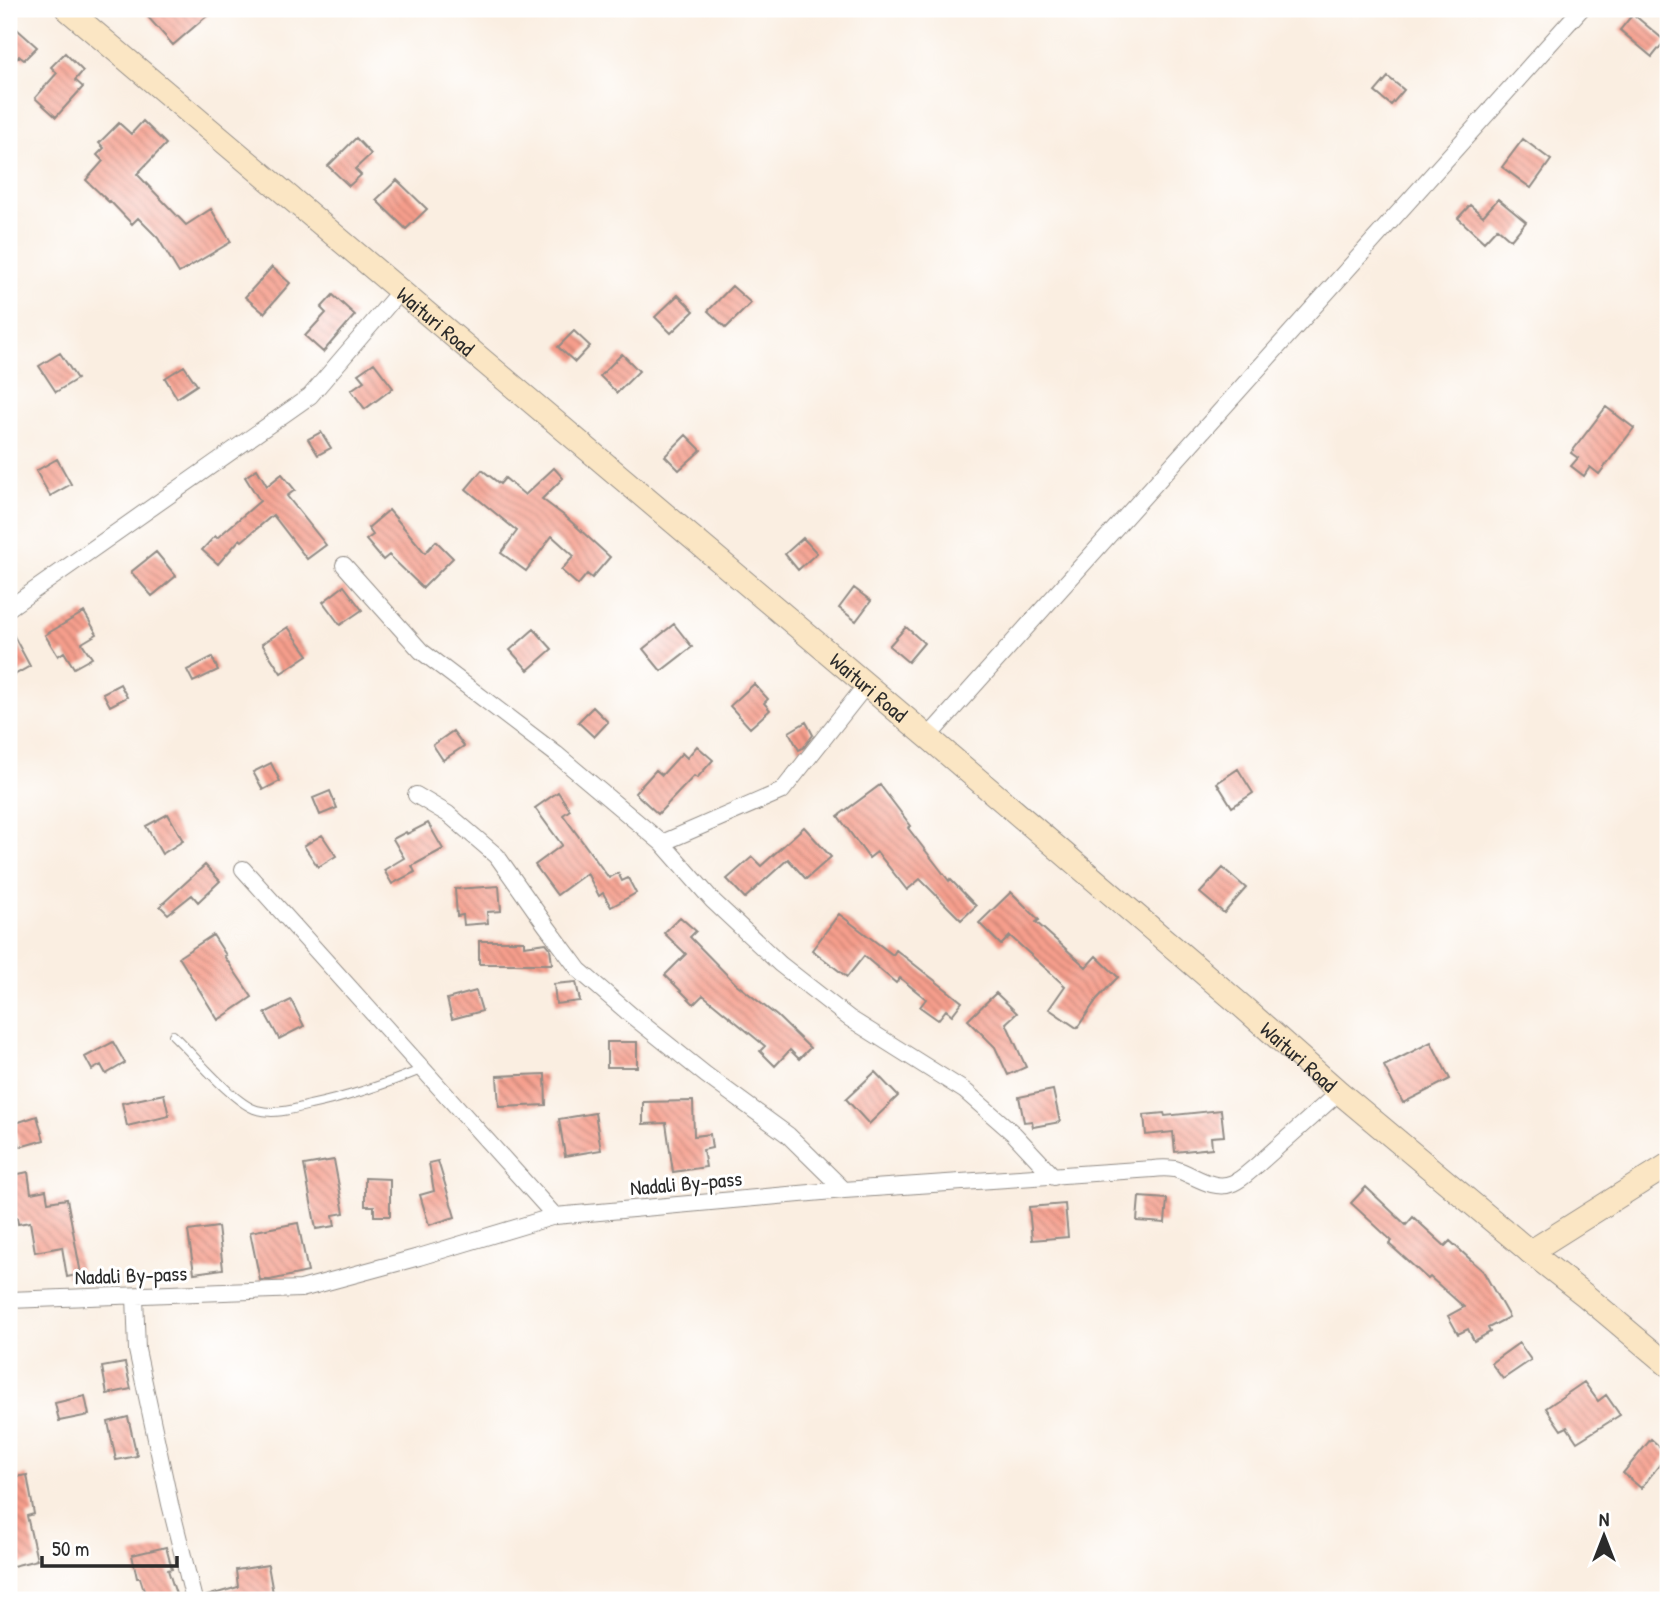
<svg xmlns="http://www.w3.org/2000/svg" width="1677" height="1609" viewBox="0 0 1677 1609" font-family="'Patrick Hand',sans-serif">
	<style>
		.building { fill: url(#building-back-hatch) }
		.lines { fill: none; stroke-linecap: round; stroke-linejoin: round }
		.lane-casing { stroke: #928c86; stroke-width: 10 }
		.street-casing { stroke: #928c86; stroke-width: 18 }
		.secondary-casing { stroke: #928c86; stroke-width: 25 }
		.lane { stroke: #fff; stroke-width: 8 }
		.street { stroke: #fff; stroke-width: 16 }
		.secondary { stroke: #fbe6c4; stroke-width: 23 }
		.labels { text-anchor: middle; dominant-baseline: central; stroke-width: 6; stroke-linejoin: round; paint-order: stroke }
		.street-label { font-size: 21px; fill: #2b2b2b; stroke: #fff }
	</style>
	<defs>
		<pattern id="building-back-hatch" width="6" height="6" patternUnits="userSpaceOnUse" patternTransform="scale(1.75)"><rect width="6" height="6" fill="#f69e8c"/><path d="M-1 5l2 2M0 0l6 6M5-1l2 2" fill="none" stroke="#c78173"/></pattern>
	</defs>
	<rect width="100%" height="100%" fill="#fff"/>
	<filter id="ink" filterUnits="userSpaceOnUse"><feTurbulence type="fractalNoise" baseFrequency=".0143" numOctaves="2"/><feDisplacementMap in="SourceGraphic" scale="14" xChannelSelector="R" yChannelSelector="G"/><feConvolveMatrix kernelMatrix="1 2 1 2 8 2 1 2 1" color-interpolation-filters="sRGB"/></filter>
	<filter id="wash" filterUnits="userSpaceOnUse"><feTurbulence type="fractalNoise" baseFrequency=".00686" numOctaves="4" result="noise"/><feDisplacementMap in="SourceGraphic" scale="28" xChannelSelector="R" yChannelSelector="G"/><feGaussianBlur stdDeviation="1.57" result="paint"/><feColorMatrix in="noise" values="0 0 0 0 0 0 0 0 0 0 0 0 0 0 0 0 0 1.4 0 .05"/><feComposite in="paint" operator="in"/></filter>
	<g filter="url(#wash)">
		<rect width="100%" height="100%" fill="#faeee1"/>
		<g id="blocks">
			<path class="building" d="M156 9H215L173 45 147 16Z
				M1633 14 1665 41 1652 57 1620 30Z
				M9 22 37 47 24 60 19 56 9 67Z
				M65 53 83 71 75 80 83 87 56 117 35 98 57 73 51 67Z
				M1388 77 1404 90 1391 105 1375 92Z
				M143 121 166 144 137 174 186 225 211 209 231 242 179 273 158 238 138 218 132 224 110 201 109 202 86 180 103 161 97 155 104 148 99 143 119 123 131 134Z
				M356 138 371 154 355 169 361 175 349 186 328 166Z
				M1523 139 1551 160 1531 188 1502 167Z
				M397 180 427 209 406 229 376 200Z
				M1498 199 1526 222 1511 240 1497 228 1484 242 1458 218 1470 205 1483 216Z
				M272 267 290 283 264 313 245 297Z
				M732 286 751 303 726 328 708 311Z
				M333 295 355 315 323 352 305 336 326 313 321 308Z
				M678 295 694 311 671 333 655 317Z
				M574 331 590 346 575 362 558 347Z
				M60 353 77 379 56 392 39 366Z
				M622 354 639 371 617 393 600 376Z
				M374 363 393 388 365 409 351 390 364 381 358 374Z
				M184 366 197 385 177 398 165 378Z
				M1606 407 1634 428 1599 474 1590 467 1584 476 1571 466 1578 458 1571 453Z
				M321 432 331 448 318 455 308 439Z
				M686 435 701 450 679 470 665 456Z
				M57 459 71 484 50 496 36 471Z
				M554 468 563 478 542 499 566 517 610 557 592 578 587 574 578 585 561 570 574 556 552 536 526 571 501 553 517 531 466 489 482 470 500 484 505 478 525 495Z
				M257 469 267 486 282 474 295 490 287 496 326 545 307 559 273 515 242 541 240 539 218 564 202 550 215 536 217 538 260 501 245 477Z
				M389 510 425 553 436 541 453 558 423 588 389 555 383 560 366 540 373 535 368 528Z
				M803 538 817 553 798 570 785 554Z
				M156 552 176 576 152 596 131 572Z
				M344 586 362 610 340 625 323 602Z
				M854 588 871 601 856 621 839 608Z
				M84 612 97 634 82 643 92 658 74 668 64 652 58 656 45 635Z
				M674 624 692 647 661 671 643 649Z
				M9 627 30 666 9 678Z
				M288 627 308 655 281 673 262 644Z
				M906 627 924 643 908 662 889 646Z
				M534 629 552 649 528 670 510 650Z
				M212 657 218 670 193 682 187 670Z
				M120 684 127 697 110 706 103 693Z
				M754 684 768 699 764 703 770 710 750 728 730 706Z
				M593 707 608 722 594 737 578 722Z
				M806 722 813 735 804 747 799 750 789 732Z
				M453 731 464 746 443 760 433 745Z
				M697 746 713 760 697 778 694 776 658 814 635 793 656 770 662 775 682 753 687 758Z
				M271 763 280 781 263 790 253 772Z
				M1238 769 1253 793 1232 807 1217 783Z
				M880 785 911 826 908 828 949 881 950 879 976 906 961 920 920 879 907 890 877 852 869 858 838 816Z
				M330 791 337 808 320 815 313 798Z
				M558 792 570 810 563 815 609 878 618 873 622 881 628 878 636 893 611 907 603 893 599 896 587 873 557 895 535 865 562 845 535 808Z
				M168 814 183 841 162 854 146 826Z
				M428 823 443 849 412 866 415 872 392 884 384 870 404 858 393 839 406 832 407 834Z
				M804 827 831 857 806 879 788 859 745 898 727 879 752 857 761 866Z
				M322 835 336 856 318 867 304 846Z
				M205 865 220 881 198 902 192 895 168 914 160 906Z
				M1223 868 1246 888 1224 913 1200 893Z
				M499 886 501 911 487 912 488 923 464 925 463 915 457 916 455 889Z
				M1011 892 1039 920 1036 922 1086 967 1096 956 1118 977 1097 999 1077 1028 1049 1009 1065 986 1010 936 1001 945 979 923Z
				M839 914 893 955 896 950 962 1002 952 1015 946 1010 938 1020 920 1007 926 999 900 978 896 983 864 956 847 977 812 950Z
				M680 917 696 931 690 937 735 983 777 1016 810 1048 799 1059 790 1050 775 1066 760 1051 765 1046 703 995 694 1004 665 975 686 954 664 933Z
				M213 935 226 955 224 956 252 997 218 1020 179 957Z
				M479 941H524V946L546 943 550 948 552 964H479Z
				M576 982 580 1001 556 1004 554 984Z
				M476 991 482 1011 452 1019 447 999Z
				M996 993 1017 1013 1006 1023 1026 1067 1008 1075 995 1047 968 1020Z
				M291 1000 304 1026 279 1039 265 1013Z
				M113 1042 125 1063 106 1074 101 1065 92 1070 85 1057Z
				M607 1042H637V1067H607Z
				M1431 1042 1450 1079 1403 1103 1384 1066Z
				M875 1072 898 1096 869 1124 846 1099Z
				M545 1074 546 1105 499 1107 497 1076Z
				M1053 1090 1060 1122 1033 1127 1032 1121 1024 1122 1019 1097Z
				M164 1094 169 1116 127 1126 122 1103Z
				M693 1101 694 1136 710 1134 712 1148 703 1150 706 1167 673 1172 666 1123 643 1124V1102Z
				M1221 1110 1224 1136 1211 1137 1212 1148 1175 1152 1173 1132 1146 1135 1144 1115 1164 1113 1165 1116Z
				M595 1113 601 1150 565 1156 559 1119Z
				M37 1116 44 1140 20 1147 13 1124Z
				M334 1160 344 1213 333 1215 335 1226 316 1229 304 1165Z
				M438 1161 455 1217 429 1225 420 1195 434 1191 429 1163Z
				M28 1172 31 1193 46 1190 48 1202 67 1199 81 1274 67 1277 62 1247 35 1252 30 1222 18 1224 17 1218 9 1220V1176Z
				M365 1178 390 1179V1216H374V1206H365Z
				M1366 1187 1406 1225 1413 1217 1445 1246 1450 1241 1483 1271 1509 1317 1488 1328 1490 1332 1474 1341 1468 1329 1458 1334 1448 1316 1464 1307 1430 1277 1428 1279 1389 1244 1392 1241 1351 1203Z
				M1139 1197 1167 1199 1165 1223 1137 1221Z
				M1065 1204 1068 1237 1032 1240 1029 1207Z
				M298 1223 308 1272 270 1280H260L250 1232Z
				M218 1227 223 1269 194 1273 188 1231Z
				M1519 1343 1531 1360 1503 1379 1491 1363Z
				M125 1363 131 1389 107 1394 102 1367Z
				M1584 1382 1598 1401 1606 1395 1620 1415 1577 1442 1567 1427 1561 1430 1546 1408Z
				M85 1396 89 1415 59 1421 55 1403Z
				M128 1417 137 1456 116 1460 108 1422Z
				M1651 1439 1668 1454 1641 1488 1623 1473Z
				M27 1475 34 1514 27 1516 37 1560 9 1567V1478Z
				M166 1547 172 1569 168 1570 178 1600H147L140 1578H137L132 1555Z
				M268 1565 273 1593 249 1597 250 1600H208L207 1596 238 1587 236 1570Z"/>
		</g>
	</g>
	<g filter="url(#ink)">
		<use href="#blocks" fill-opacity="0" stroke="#928c86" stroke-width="2"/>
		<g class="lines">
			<g class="lane-casing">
				<path id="lane" d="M173 1035C192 1053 234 1104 257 1110 275 1115 294 1109 310 1105 349 1097 386 1084 423 1069"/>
			</g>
			<g class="street-casing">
				<path id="street" d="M344 565 421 651 556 754 662 843 713 901 780 964 849 1018 965 1091 1014 1134 1054 1177
					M9 608 310 396 400 291
					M928 737 1581 9
					M416 795 448 814 497 856 545 924 579 970 631 1015 706 1075 788 1135 844 1190
					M662 843 782 791 866 685
					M243 869 555 1216
					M135 1296 137 1350 170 1504 194 1600
					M9 1300 301 1289 419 1257 555 1216 844 1190 1153 1169C1160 1168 1168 1168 1175 1169 1193 1174 1213 1192 1233 1183 1241 1180 1248 1173 1255 1167L1339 1092"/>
			</g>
			<g class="secondary-casing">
				<g id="secondary">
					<path id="s1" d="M67 9 928 737 1243 1007 1339 1092 1530 1252 1586 1296 1668 1365"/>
					<path d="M1530 1252 1668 1165"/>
				</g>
			</g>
			<use href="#lane" class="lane"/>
			<use href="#street" class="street"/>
			<use href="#secondary" class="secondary"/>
		</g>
	</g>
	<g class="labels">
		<g class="street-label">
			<text stroke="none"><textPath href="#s1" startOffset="483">Waituri Road</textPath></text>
			<text stroke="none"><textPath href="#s1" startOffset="1050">Waituri Road</textPath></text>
			<text stroke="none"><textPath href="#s1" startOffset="1617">Waituri Road</textPath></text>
			<text transform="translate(686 1183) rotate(-5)">Nadali By-pass</text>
			<text transform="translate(131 1275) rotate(-2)">Nadali By-pass</text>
		</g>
	</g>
	<rect width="1677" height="1609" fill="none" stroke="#fff" stroke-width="35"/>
	<g transform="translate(1604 1536)" stroke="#ffffff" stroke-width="5" paint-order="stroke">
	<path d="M0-5L12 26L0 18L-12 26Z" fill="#2b2b2b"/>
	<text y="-10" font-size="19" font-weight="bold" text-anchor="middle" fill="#2b2b2b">N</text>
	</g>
	<path d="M42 1556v10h135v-10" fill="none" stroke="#2b2b2b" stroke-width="3.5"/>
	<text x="52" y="1556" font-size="21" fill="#2b2b2b" stroke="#ffffff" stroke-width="5" paint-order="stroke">50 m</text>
</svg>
